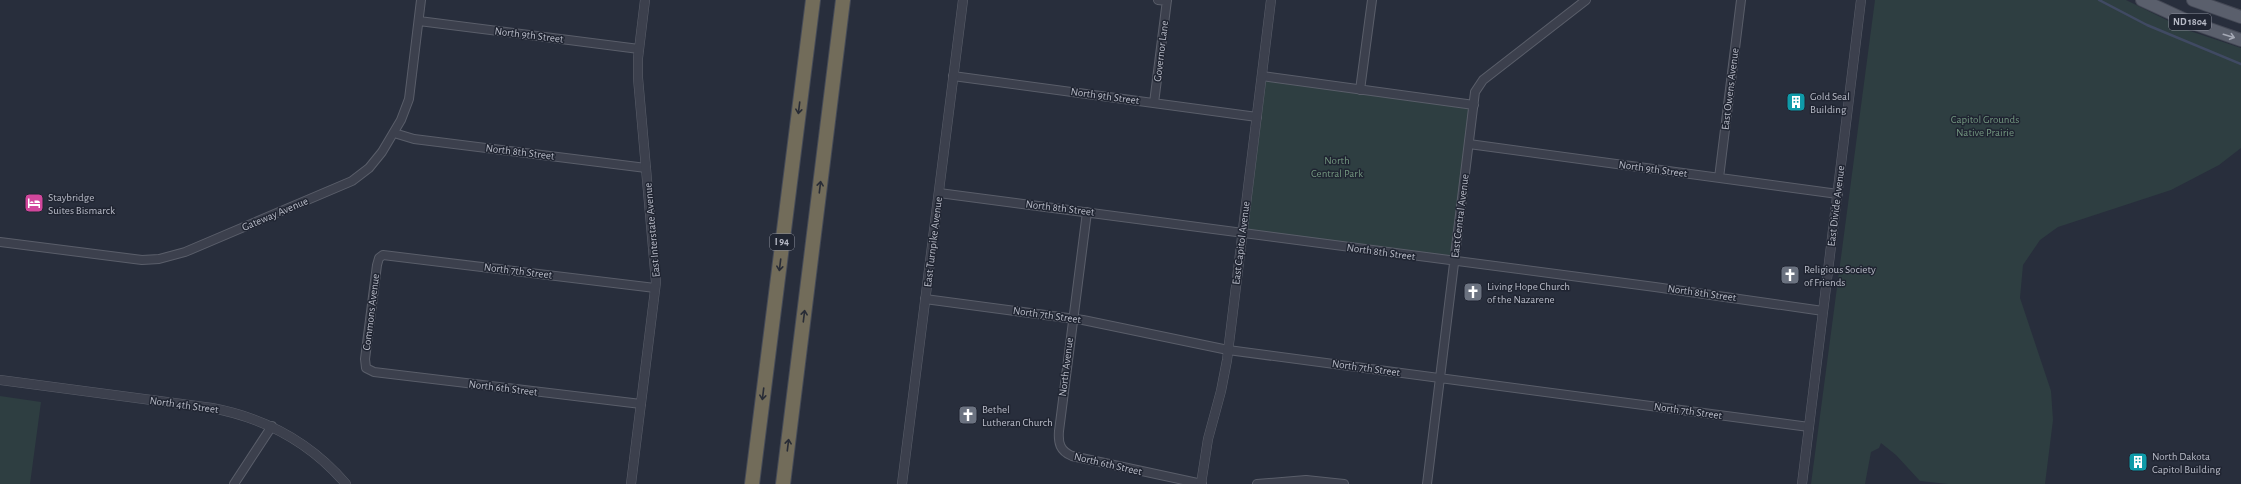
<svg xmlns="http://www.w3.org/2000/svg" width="2241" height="484" viewBox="0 0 2241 484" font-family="'Alegreya Sans',sans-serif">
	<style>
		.green { fill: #2e3e41 }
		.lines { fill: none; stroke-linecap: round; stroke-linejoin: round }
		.stream { stroke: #404a63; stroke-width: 2.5 }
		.minor-casing { stroke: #5a5e6a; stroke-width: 10 }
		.tertiary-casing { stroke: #5a5e6a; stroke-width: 10 }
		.primary-casing { stroke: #454956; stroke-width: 14 }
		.motorway-casing { stroke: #464b57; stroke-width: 16 }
		.minor { stroke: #3c404d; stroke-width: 8 }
		.tertiary { stroke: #3c404d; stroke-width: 9 }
		.primary { stroke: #5a5f6c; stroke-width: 12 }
		.motorway { stroke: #726c5a; stroke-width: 14 }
		.oneway { stroke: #a5a9b5 }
		.oneway2 { stroke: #282c36 }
		.labels { text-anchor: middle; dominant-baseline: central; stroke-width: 3; stroke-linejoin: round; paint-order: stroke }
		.shield { fill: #202532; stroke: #8a8e9a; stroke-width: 1 }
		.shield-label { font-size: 10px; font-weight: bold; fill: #b8bbc7 }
		.street-label { font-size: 11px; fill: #b8bbc7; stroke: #202532 }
		.poi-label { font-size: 11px; fill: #b8bbc7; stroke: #202532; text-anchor: start }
		.park-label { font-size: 11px; fill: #72957f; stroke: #202532 }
	</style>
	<rect width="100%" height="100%" fill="#282e3c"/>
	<path class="green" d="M1875 0H2126L2187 30 2241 48V148L2219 165 2171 190 2058 227 2040 240 2023 265 2020 298 2051 391 2053 420 2045 484H1948L1920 481 1896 455 1881 443 1879 448 1871 452 1865 484H1811Z
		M1262 76 1474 105 1454 261 1243 233Z
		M0 396 41 402 30 484H0Z"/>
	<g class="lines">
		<path class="stream" d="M2099 0 2147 25 2241 64"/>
		<g class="minor-casing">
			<path id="minor" d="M1158 0 1167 1
				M419 21 639 49
				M953 76 1257 117
				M1262 76 1474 105
				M1360 90 1372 0
				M1154 103 1167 0
				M394 133 414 139 646 168
				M1469 144 1838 194
				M1719 178 1741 0
				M939 193 1655 287 1823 311
				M1087 212 1059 431C1058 443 1060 451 1072 456L1202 484
				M0 242 142 260 159 259 185 252 352 181 369 168 382 152 401 120 409 99 421 0
				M925 299 1083 320 1228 350 1809 427
				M641 404 374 372 366 368 365 359 377 265 379 258 383 255 655 288
				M234 484 272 426
				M1257 484 1306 480 1344 484
				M1427 484 1475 92 1483 80 1586 0"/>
		</g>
		<g class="tertiary-casing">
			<path id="tertiary" d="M0 380 212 408C265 418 311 443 346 484
				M631 484 656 282 638 78V58L645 0
				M902 484 963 0
				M1201 484 1208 439 1221 391 1227 360 1271 0
				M1802 484 1861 0"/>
		</g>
		<g class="primary-casing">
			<path id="primary" d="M2142 0 2190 22 2241 40
				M2193 0 2241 17"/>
		</g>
		<g class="motorway-casing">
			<path id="motorway" d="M752 484 813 0
				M783 484 843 0"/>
		</g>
		<use href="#minor" class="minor"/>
		<use href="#tertiary" class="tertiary"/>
		<use href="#primary" class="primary"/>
		<use href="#motorway" class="motorway"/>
	</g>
	<defs><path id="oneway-shaft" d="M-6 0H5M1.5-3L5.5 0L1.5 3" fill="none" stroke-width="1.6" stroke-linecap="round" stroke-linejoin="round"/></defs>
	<use class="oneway" href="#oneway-shaft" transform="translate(2229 36) rotate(17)"/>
	<g class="oneway2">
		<use href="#oneway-shaft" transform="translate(799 108) rotate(97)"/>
		<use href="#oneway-shaft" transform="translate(820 187) rotate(-83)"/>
		<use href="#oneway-shaft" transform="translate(780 265) rotate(97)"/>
		<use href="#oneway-shaft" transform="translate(804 316) rotate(-83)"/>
		<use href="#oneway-shaft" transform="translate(763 394) rotate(97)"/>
		<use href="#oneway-shaft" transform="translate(788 445) rotate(-83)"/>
	</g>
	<defs>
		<g id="building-square" transform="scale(1)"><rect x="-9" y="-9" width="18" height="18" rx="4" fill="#0f9aa8" stroke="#202532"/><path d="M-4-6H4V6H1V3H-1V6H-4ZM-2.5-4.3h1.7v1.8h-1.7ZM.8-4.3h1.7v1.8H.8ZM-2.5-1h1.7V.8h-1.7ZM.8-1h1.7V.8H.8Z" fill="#fff"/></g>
		<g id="hotel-square" transform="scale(1)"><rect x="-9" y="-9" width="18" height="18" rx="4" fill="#d1479c" stroke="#202532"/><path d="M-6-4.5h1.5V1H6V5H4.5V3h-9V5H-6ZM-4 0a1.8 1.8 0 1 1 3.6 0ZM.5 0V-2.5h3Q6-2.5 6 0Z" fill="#fff"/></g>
		<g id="church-square" transform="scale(1)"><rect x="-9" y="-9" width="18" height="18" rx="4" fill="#6b7280" stroke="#202532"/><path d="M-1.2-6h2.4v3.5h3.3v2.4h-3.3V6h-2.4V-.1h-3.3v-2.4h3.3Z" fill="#fff"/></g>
	</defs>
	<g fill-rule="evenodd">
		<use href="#building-square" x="1796" y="102"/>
		<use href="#hotel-square" x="34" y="203"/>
		<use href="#church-square" x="1790" y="275"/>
		<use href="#church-square" x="1473" y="292"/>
		<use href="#church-square" x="968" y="415"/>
		<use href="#building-square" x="2138" y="462"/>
	</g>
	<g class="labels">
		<g class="shield">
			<rect x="2169" y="14" width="42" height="16" rx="3"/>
			<rect x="770" y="234" width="24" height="16" rx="3"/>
		</g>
		<g class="shield-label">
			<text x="2190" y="22">ND 1804</text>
			<text x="782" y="242">I 94</text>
		</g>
		<g class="street-label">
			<text transform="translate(529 35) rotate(7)">North 9th Street</text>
			<text transform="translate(1161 51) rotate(-83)">Governor Lane</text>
			<text transform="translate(1730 89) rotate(-83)">East Owens Avenue</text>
			<text transform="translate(1105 96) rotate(8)">North 9th Street</text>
			<text transform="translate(520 152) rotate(7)">North 8th Street</text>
			<text transform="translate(1653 169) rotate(8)">North 9th Street</text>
			<text transform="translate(1836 206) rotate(-83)">East Divide Avenue</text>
			<text transform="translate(1060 208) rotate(7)">North 8th Street</text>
			<text transform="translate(275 214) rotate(-23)">Gateway Avenue</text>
			<text transform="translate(1460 216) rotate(-83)">East Central Avenue</text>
			<text transform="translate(652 230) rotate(-95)">East Interstate Avenue</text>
			<text transform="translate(933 242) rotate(-83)">East Turnpike Avenue</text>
			<text transform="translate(1241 243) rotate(-83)">East Capitol Avenue</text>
			<text transform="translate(1381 252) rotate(8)">North 8th Street</text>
			<text transform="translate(518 271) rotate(7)">North 7th Street</text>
			<text transform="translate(1702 293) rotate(8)">North 8th Street</text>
			<text transform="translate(371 312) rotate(-83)">Commons Avenue</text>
			<text transform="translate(1047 315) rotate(8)">North 7th Street</text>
			<text transform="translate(1066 367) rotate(-83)">North Avenue</text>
			<text transform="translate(1366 368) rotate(8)">North 7th Street</text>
			<text transform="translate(503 388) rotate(7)">North 6th Street</text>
			<text transform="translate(184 405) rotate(8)">North 4th Street</text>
			<text transform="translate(1688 411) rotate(8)">North 7th Street</text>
			<text transform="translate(1108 464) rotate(13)">North 6th Street</text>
		</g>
		<g class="poi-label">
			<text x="1810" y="96">Gold Seal<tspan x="1810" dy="13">Building</tspan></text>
			<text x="48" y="197">Staybridge<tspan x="48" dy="13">Suites Bismarck</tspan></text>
			<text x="1804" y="269">Religious Society<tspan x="1804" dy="13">of Friends</tspan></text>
			<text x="1487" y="286">Living Hope Church<tspan x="1487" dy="13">of the Nazarene</tspan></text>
			<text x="982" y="409">Bethel<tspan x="982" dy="13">Lutheran Church</tspan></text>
			<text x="2152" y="456">North Dakota<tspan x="2152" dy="13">Capitol Building</tspan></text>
		</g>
		<g class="park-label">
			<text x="1985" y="119">Capitol Grounds<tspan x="1985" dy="13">Native Prairie</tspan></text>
			<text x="1337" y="160">North<tspan x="1337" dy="13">Central Park</tspan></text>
		</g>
	</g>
</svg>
